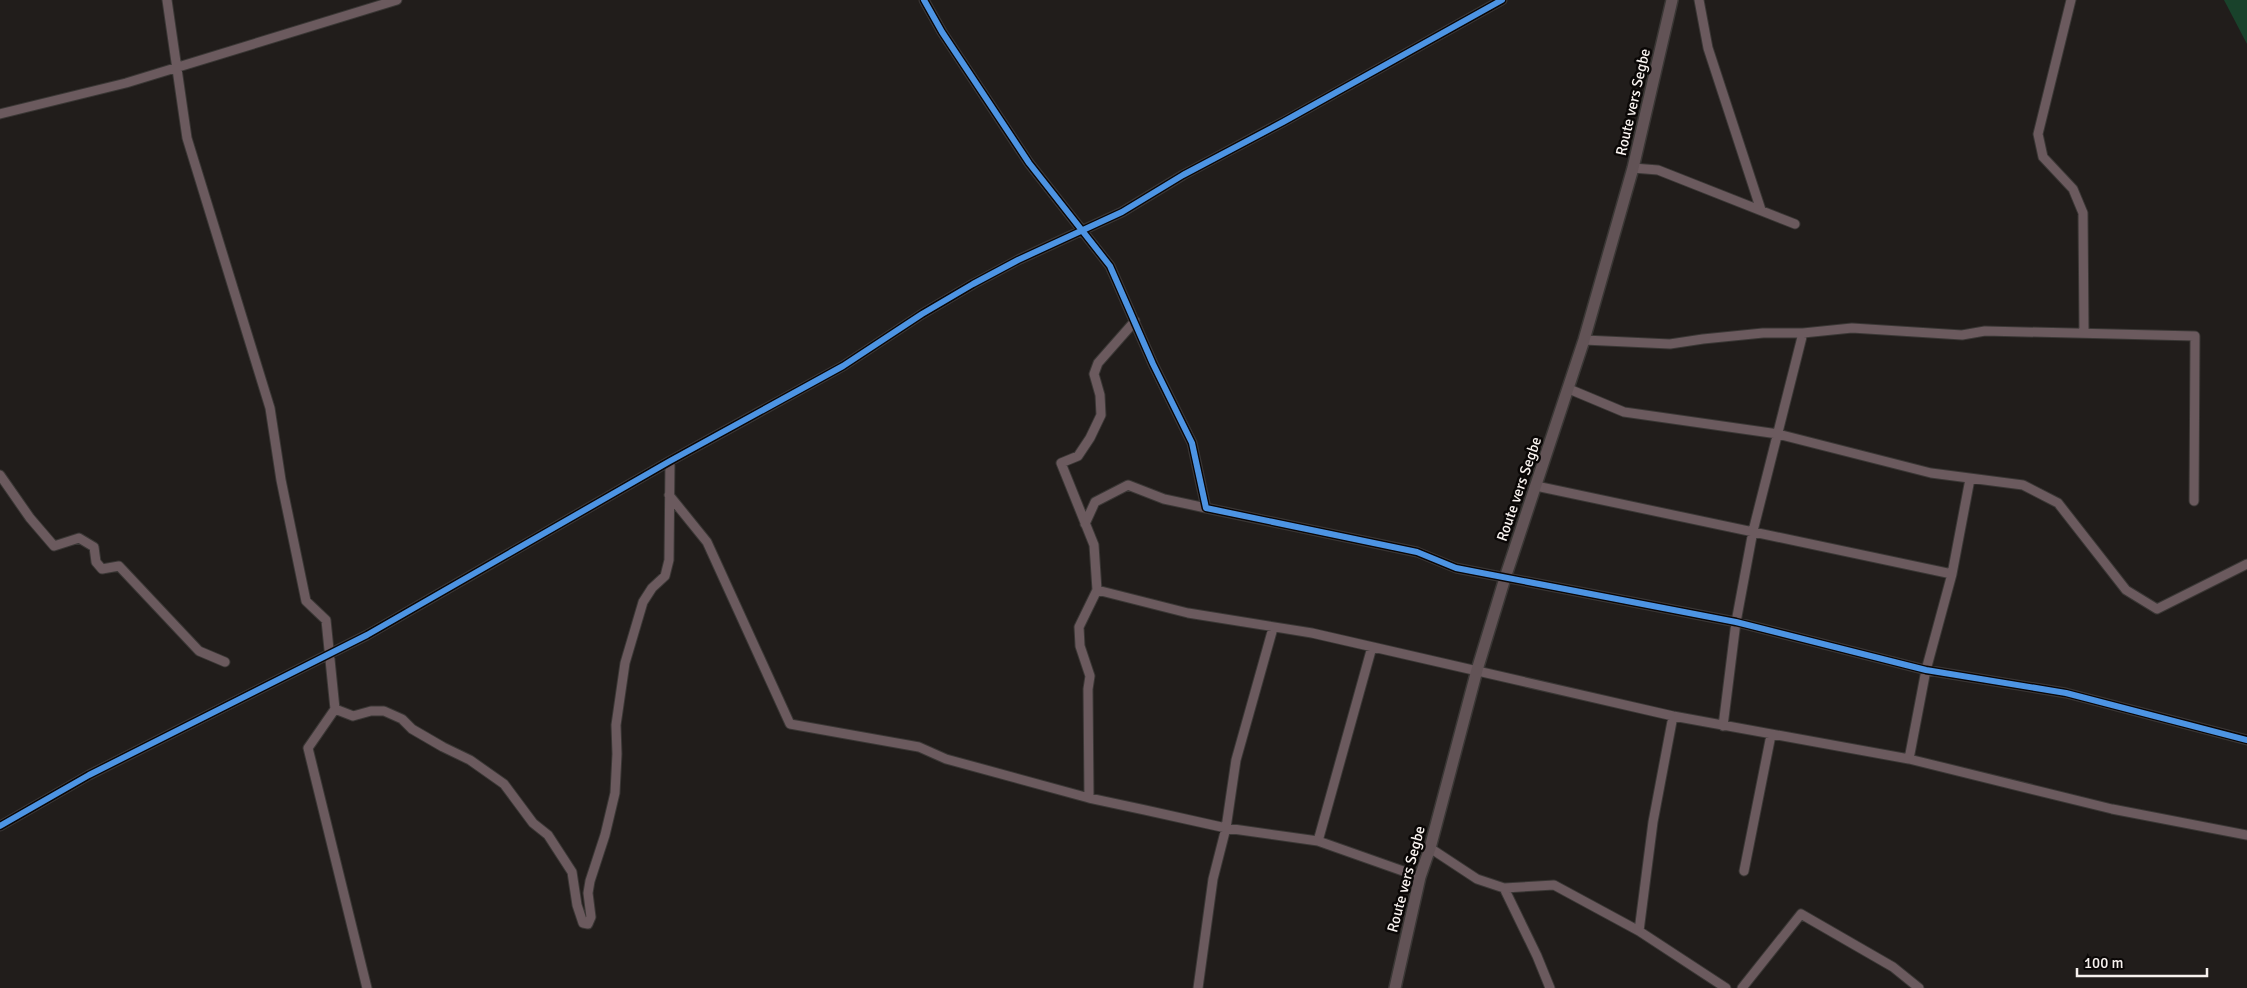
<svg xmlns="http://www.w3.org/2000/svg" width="2247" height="988" viewBox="0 0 2247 988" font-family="Signika,sans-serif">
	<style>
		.green { fill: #19422b }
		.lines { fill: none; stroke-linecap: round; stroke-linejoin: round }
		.minor-casing { stroke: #3a3735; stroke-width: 11 }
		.secondary-casing { stroke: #3a3735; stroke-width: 14 }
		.minor { stroke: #6b5a5e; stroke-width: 9 }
		.secondary { stroke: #625356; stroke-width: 11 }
		.cycleway-casing { stroke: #0a0706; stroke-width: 9 }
		.cycleway { stroke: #4d94e3; stroke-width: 6 }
		.labels { text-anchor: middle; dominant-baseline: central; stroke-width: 5; stroke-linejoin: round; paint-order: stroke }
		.street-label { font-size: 15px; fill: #f8f2ef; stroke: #0a0706 }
	</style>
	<rect width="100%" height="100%" fill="#211d1b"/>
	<path class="green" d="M2224 0H2247V44Z"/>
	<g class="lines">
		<g class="minor-casing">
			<path id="minor" d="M167 0 187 138 270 408 281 480 306 601 326 620 335 709
				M924 0 942 32 1029 163 1110 266 1153 364 1192 443 1206 508 1417 552 1456 568 1736 622 1926 670 2066 693 2247 740
				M1699 0 1708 48 1761 210
				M2071 0 2038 134 2043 157 2073 189 2083 213 2084 333
				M0 114 126 83 397 0
				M1633 168 1658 170 1795 224
				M1584 340 1670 344 1703 339 1763 333H1803L1852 328 1962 335 1985 331 2195 336 2194 501
				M1569 389 1624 412 1778 434 1931 473 2023 485 2058 503 2126 590 2157 609 2247 564
				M0 475 30 518 54 546 79 538 94 547 96 562 102 569 119 566 199 651 225 662
				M1536 486 1952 574
				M669 495 707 542 790 724 919 747 946 759 1089 798 1145 810 1226 828 1318 841 1420 877
				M1085 524 1095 502 1128 485 1164 499 1206 508
				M1097 590 1188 613 1312 633 1673 716 1909 759 2112 809 2247 835
				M1723 726 1736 622 1753 531 1803 333
				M1909 759 1926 670 1952 574 1970 479
				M1089 798 1088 689 1090 676 1080 646 1079 627 1097 590 1094 545 1061 463 1078 456 1090 438 1101 415 1100 395 1094 374 1098 363 1135 321
				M0 826 89 775 367 635 670 461 843 366 922 314 973 284 1018 260 1122 212 1183 175 1283 122 1502 0
				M1318 841 1372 647
				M1430 848 1477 879 1504 888 1554 885 1639 931 1726 988
				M1744 871 1771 735
				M1504 888 1537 956 1550 988
				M1639 931 1653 822 1673 716
				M367 988 308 748 335 709 353 716 371 711H384L402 719 412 729 443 747 470 760 504 784 533 823 548 835 572 872 577 905 583 923 588 924 591 917 588 893 590 881 605 835 615 793 617 754 616 725 625 663 643 602 652 588 665 576 669 560 670 461
				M1198 988 1213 879 1226 828 1236 760 1273 628
				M1742 988 1801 914 1893 967 1919 988"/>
		</g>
		<g class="secondary-casing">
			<path id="secondary" d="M1395 988 1420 877 1430 848 1477 670 1505 578 1584 340 1633 168 1672 0"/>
		</g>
		<use href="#minor" class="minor"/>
		<use href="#secondary" class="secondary"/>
		<g class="cycleway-casing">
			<path id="cycleway" d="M924 0 942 32 1029 163 1110 266 1153 364 1192 443 1206 508 1417 552 1456 568 1736 622 1926 670 2066 693 2247 740
				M0 826 89 775 367 635 670 461 843 366 922 314 973 284 1018 260 1122 212 1183 175 1283 122 1502 0"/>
		</g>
		<use href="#cycleway" class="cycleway"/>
	</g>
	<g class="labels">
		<g class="street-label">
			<text transform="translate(1633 102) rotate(-77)">Route vers Segbe</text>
			<text transform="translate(1519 489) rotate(-71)">Route vers Segbe</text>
			<text transform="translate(1406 879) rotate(-75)">Route vers Segbe</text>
		</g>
	</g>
	<path d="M2077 968v8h130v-8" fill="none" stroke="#f8f2ef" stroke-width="2.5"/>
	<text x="2084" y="968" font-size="15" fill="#f8f2ef" stroke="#0a0706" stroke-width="4" paint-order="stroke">100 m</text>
</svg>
